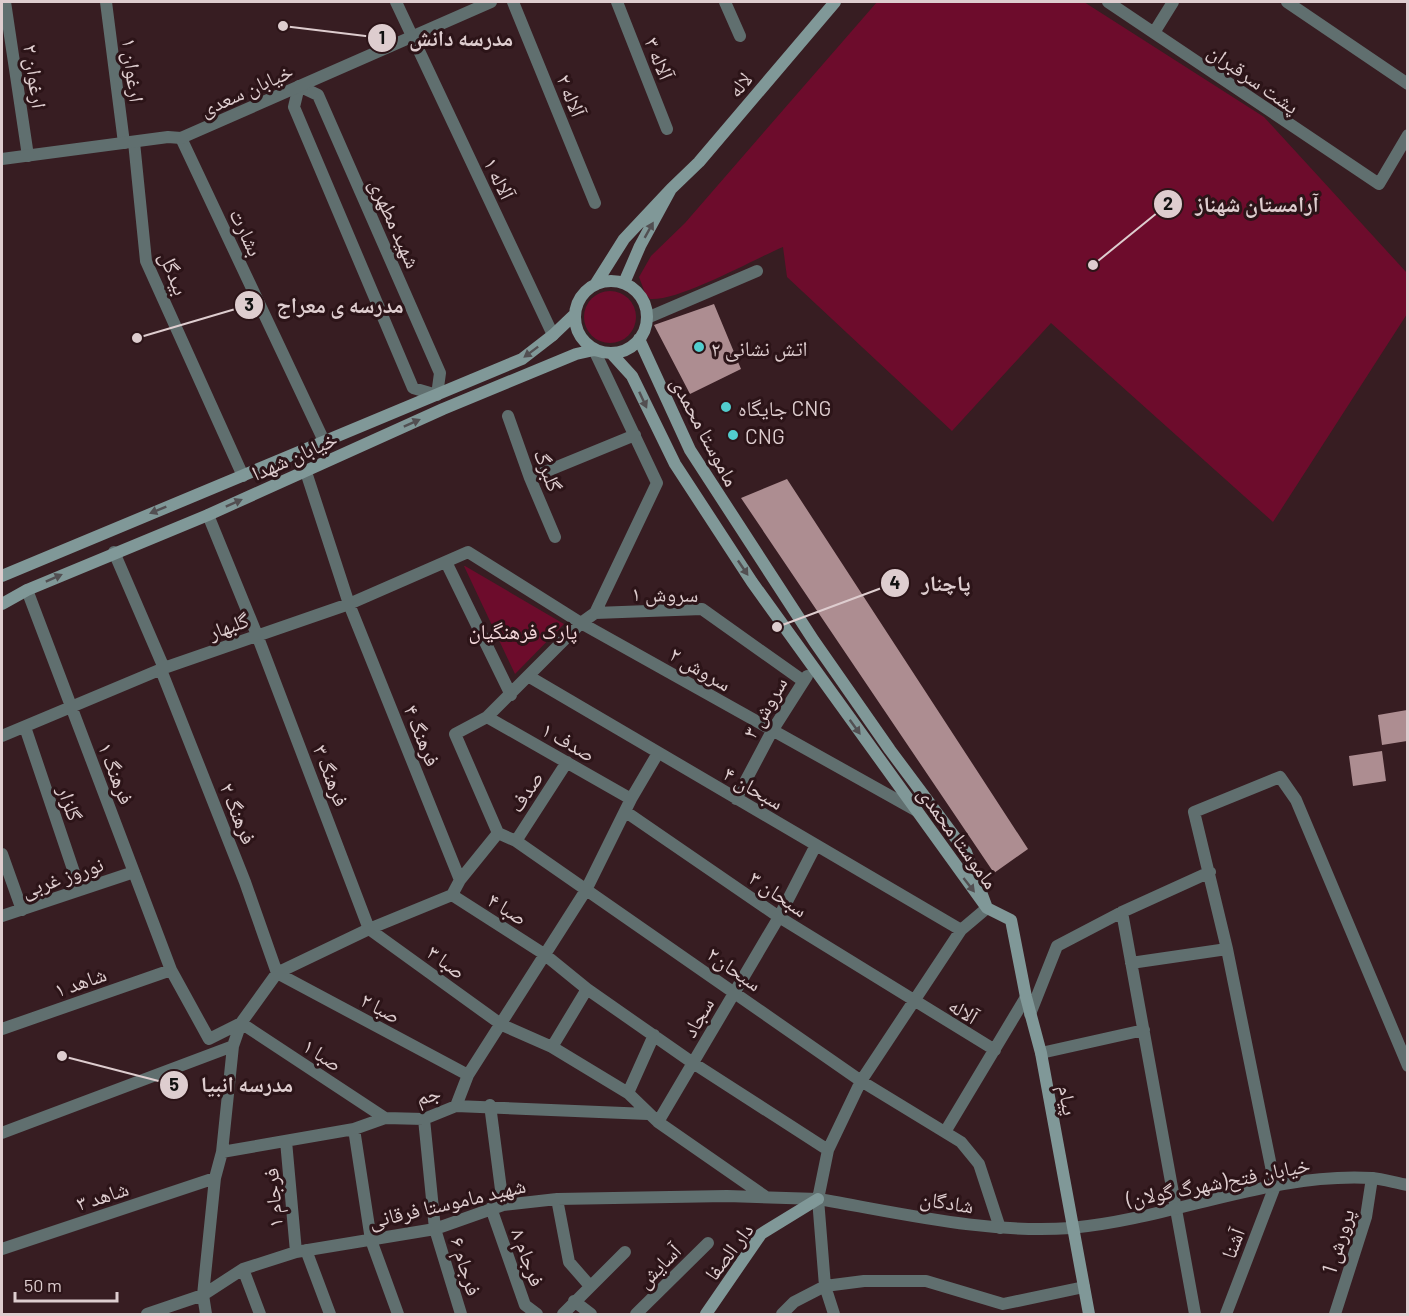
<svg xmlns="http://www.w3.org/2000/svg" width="1409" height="1316" viewBox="0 0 1409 1316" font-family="Barlow,'Noto Naskh Arabic',sans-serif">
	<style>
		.green { fill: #6d0c2c }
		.building { fill: #ad8d91 }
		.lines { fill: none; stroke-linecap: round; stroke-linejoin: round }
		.minor { stroke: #606f6f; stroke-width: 12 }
		.tertiary { stroke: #606f6f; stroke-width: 12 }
		.secondary { stroke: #809898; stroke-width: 12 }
		.oneway { fill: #524f52 }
		.poi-dot { fill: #52cdce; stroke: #2c1418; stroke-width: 2 }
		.labels { text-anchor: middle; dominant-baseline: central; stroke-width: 6; stroke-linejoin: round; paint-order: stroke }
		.street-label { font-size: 21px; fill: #decdcf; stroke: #2c1418 }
		.poi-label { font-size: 21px; fill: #decdcf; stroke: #2c1418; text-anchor: start }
		.park-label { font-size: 21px; fill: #f6dadd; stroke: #2c1418 }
		.leader { fill: none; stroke: #decdcf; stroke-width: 2 }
		.callout-dot { fill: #decdcf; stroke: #2c1418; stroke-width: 2 }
		.mark-label { font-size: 18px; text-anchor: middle; font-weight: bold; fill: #111 }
		.callout-label { font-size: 22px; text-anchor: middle; font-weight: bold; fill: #decdcf; stroke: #2c1418; stroke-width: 6; stroke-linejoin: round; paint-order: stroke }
	</style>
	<rect width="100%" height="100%" fill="#371d22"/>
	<path class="green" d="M877 2H1084L1264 117 1407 273V314L1273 522 1051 323 952 431 787 277 783 247C752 260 680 301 650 299L645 293 639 277 651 256 685 223Z
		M584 317a26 26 0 1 1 52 0a26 26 0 1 1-52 0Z
		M465 566 564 624 515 674 464 566Z"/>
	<path class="building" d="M714 304 741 369 690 394 654 325Z
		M787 479 1028 849 994 873 741 498Z
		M1407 710V741L1382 745 1378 715Z
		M1382 751 1386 781 1353 786 1349 756Z"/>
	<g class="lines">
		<path class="minor" d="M5 2 28 156
			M106 2 124 143
			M396 2 553 335
			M513 2 595 203
			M617 2 667 129
			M725 2 740 36
			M1108 2 1379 184 1408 135
			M1287 2 1408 84
			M1155 31 1173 2
			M299 86 318 95 440 373 437 395 413 388 294 107Z
			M181 138 324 441
			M134 142 146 261 243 476
			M647 318 757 271
			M594 350 657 483 595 613
			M508 416 530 478 555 537
			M306 472 349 604 460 880
			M530 478 635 435
			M208 515 257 635 369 929 502 1025 552 1047 628 1093 658 1122 766 1197
			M114 552 164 668
			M446 562 511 695
			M27 590 171 970 209 1039 241 1023 385 1118
			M161 670 245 882 277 973 468 1075
			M528 676 961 930
			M802 680 702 609 595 613 581 623 487 717 455 734 498 833 516 841 861 1081 961 1142 979 1164 1000 1228
			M487 717 631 799
			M25 727 80 890
			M2 736 164 668 349 604 468 552 581 623 917 811
			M736 799 772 731 807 676
			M626 812 779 917 995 1050
			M516 841 567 762
			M2 854 22 910
			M452 895 544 954 587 989 693 1063 828 1150
			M1122 912 1195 1314
			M2 916 134 872
			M1131 963 1227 949
			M1030 1014 1057 946 1122 912 1210 872
			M2 1029 171 970
			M552 1047 587 989
			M1041 1053 1144 1030
			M628 1093 654 1035
			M490 1105 503 1205
			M456 1106 468 1075 586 890 631 799 658 753
			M424 1119 435 1229 461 1314
			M658 1122 779 917 816 845
			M354 1129 371 1240 398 1314
			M945 1132 1026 997
			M2 1133 233 1046
			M286 1141 296 1252
			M222 1152 354 1129 385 1118 424 1119 456 1106 648 1114
			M557 1199 569 1262 590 1286
			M491 1208 525 1305 537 1314
			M2 1249 215 1178
			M306 1250 330 1314
			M243 1269 260 1314
			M574 1301 591 1314
			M147 1314 203 1295 243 1269 296 1252 435 1229 503 1205 557 1199 727 1196 818 1199
			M206 1314 203 1295 215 1178 222 1152 233 1046 241 1023 277 973 369 929 452 895 460 880 498 833
			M563 1314 625 1252
			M636 1314 708 1243
			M782 1314 794 1302 825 1286 864 1281H926L1003 1304 1084 1287
			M834 1314 825 1286 818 1199 828 1150 861 1081 961 930 987 908
			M1226 1314 1275 1186 1227 949 1194 812 1280 777 1296 800 1408 1066
			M1335 1314 1366 1217 1372 1178"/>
		<path class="tertiary" d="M2 159 168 137 181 138 491 2
			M818 1199C901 1213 986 1234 1071 1228 1172 1219 1269 1172 1372 1178 1383 1179 1396 1183 1408 1185"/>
		<path class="secondary" d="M671 189 699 162 835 2
			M575 317a36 36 0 1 1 72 0a36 36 0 1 1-72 0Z
			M595 285 624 239 671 189 640 246 624 283
			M611 353 632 376 675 464 752 582 987 908 966 852 890 750 814 641 690 450 639 339
			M2 576 522 359 553 335 575 314
			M2 604 27 590 208 515 443 409 576 354 594 350 603 352
			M987 908 1011 920 1026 997 1041 1053 1089 1314
			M706 1314 761 1234 818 1199"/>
	</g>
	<defs><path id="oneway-solid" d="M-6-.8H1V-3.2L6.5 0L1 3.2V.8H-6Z" transform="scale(1.5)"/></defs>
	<g class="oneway">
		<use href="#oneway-solid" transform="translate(649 230) rotate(-61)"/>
		<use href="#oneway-solid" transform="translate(531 352) rotate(143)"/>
		<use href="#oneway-solid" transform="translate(643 400) rotate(65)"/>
		<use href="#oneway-solid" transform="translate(412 423) rotate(-24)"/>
		<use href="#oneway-solid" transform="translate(234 503) rotate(-24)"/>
		<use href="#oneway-solid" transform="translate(158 510) rotate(158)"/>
		<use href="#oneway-solid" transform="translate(743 568) rotate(56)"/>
		<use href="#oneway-solid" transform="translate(54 578) rotate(-24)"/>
		<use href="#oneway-solid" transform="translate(855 727) rotate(54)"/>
		<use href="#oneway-solid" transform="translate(969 885) rotate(52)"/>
	</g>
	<g class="poi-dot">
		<circle cx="699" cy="347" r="6"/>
		<circle cx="726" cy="407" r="6"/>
		<circle cx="733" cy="435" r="6"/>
	</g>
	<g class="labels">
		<g class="street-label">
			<text transform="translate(660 58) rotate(68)">آلاله ۳</text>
			<text transform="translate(134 70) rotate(83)">ارغوان ۱</text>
			<text transform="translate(36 76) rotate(82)">ارغوان ۲</text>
			<text transform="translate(1254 78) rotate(35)">پشت سرقبران</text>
			<text transform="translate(739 84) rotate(-50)">لاله</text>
			<text transform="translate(246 89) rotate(-24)">خیابان سعدی</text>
			<text transform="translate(572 95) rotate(68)">آلاله ۲</text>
			<text transform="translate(500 178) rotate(64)">آلاله ۱</text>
			<text transform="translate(396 223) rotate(66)">شهید مطهری</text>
			<text transform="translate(247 232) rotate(65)">بشارت</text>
			<text transform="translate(175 273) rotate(69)">بیدگل</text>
			<text transform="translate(706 431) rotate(62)">ماموستا محمدی</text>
			<text transform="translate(294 455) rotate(-24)">خیابان شهدا</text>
			<text transform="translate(549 470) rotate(69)">گلبرگ</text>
			<text transform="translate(665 593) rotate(1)">سروش ۱</text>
			<text transform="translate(228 625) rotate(-20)">گلبهار</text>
			<text transform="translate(701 668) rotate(30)">سروش ۲</text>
			<text transform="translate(764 707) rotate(-60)">سروش ۳</text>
			<text transform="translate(423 735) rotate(68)">فرهنگ ۴</text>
			<text transform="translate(569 741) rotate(30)">صدف ۱</text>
			<text transform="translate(117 773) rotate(69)">فرهنگ ۱</text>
			<text transform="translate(332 775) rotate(69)">فرهنگ ۳</text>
			<text transform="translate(754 787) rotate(30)">سبحان ۴</text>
			<text transform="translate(525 791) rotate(-57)">صدف</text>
			<text transform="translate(71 803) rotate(71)">گلزار</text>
			<text transform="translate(239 813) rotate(68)">فرهنگ ۲</text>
			<text transform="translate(959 837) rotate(54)">ماموستا محمدی</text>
			<text transform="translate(62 876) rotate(-19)">نوروز غربی</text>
			<text transform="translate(779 893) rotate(34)">سبحان ۳</text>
			<text transform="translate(508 908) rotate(32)">صبا ۴</text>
			<text transform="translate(447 961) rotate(36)">صبا ۳</text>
			<text transform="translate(735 968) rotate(35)">سبحان۲</text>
			<text transform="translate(80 981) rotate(-19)">شاهد ۱</text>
			<text transform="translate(381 1007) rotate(28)">صبا ۲</text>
			<text transform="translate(964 1010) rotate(31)">آلاله</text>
			<text transform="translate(697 1017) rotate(-60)">سجاد</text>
			<text transform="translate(323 1054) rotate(33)">صبا ۱</text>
			<text transform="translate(428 1094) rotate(-16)">جم</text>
			<text transform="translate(1069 1100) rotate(80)">پیام</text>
			<text transform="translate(1218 1181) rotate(-11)">خیابان فتح(شهرگ گولان)</text>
			<text transform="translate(102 1195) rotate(-18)">شاهد ۳</text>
			<text transform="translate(272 1198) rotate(-95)">فرجام ۱</text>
			<text transform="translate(947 1201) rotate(9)">شادگان</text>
			<text transform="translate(447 1202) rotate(-13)">شهید ماموستا فرقانی</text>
			<text transform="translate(1337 1241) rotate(-73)">پرورش 1</text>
			<text transform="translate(1232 1243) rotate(-69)">آشنا</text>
			<text transform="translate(728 1251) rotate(-53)">دار الصفا</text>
			<text transform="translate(529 1257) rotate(70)">فرجام ۸</text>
			<text transform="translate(658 1265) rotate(-45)">آسایش</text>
			<text transform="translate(467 1266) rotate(73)">فرجام ۶</text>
		</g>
		<g class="poi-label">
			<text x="711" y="347">اتش نشانی ۲</text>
			<text x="738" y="407">جایگاه CNG</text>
			<text x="745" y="435">CNG</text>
		</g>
		<g class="park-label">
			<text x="523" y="630">پارک فرهنگیان</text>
		</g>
	</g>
	<path class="leader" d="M283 26L382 38M1093 265L1168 204M137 338L249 305M777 627L895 583M62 1056L174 1085"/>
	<g class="callout-dot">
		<circle cx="283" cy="26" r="6"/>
		<circle cx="1093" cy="265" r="6"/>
		<circle cx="137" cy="338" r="6"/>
		<circle cx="777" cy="627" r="6"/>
		<circle cx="62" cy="1056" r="6"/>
		<circle cx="382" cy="38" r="15"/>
		<circle cx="1168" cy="204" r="15"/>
		<circle cx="249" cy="305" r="15"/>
		<circle cx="895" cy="583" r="15"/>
		<circle cx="174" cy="1085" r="15"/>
	</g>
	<g class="mark-label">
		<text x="382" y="44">1</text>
		<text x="1168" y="210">2</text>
		<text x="249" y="311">3</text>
		<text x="895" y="589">4</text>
		<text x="174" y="1091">5</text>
	</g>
	<g class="callout-label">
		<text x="461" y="46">مدرسه دانش</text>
		<text x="1257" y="212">آرامستان شهناز</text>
		<text x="340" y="313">مدرسه ی معراج</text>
		<text x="946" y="591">پاچنار</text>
		<text x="247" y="1092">مدرسه انبیا</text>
	</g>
	<rect width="1409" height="1316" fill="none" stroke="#decdcf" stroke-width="6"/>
	<path d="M15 1292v9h102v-9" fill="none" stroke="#decdcf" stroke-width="3"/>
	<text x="24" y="1292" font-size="18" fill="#decdcf" stroke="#2c1418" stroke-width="4.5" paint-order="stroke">50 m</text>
</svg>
